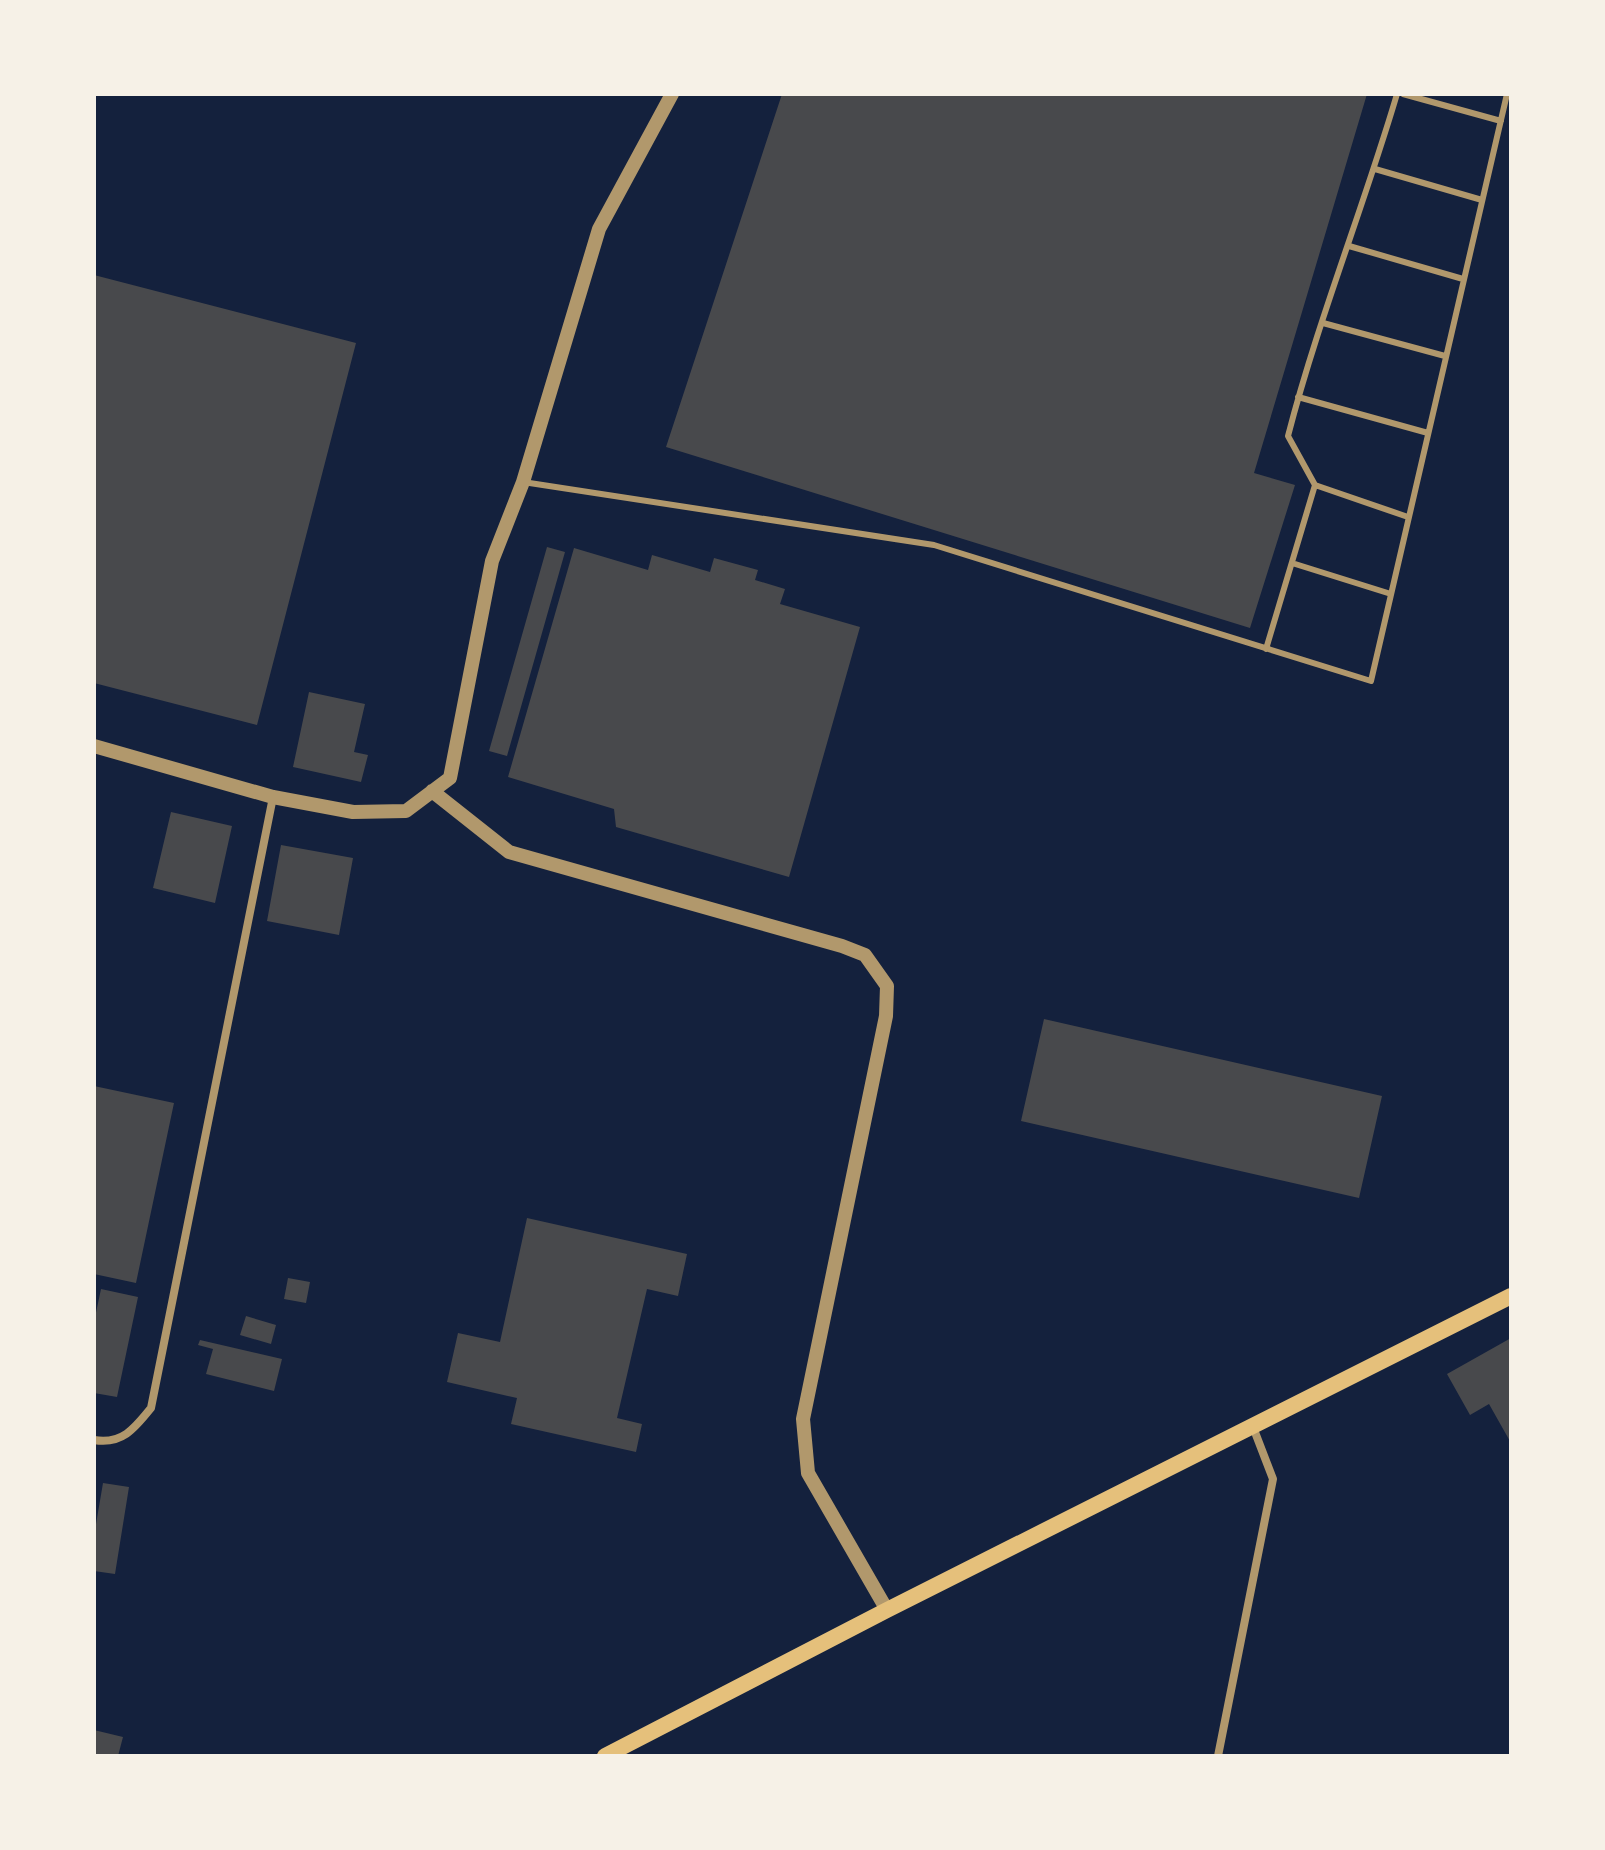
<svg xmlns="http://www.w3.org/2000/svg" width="1605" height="1850" viewBox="0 0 1605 1850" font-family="Literata,serif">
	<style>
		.building { fill: #48494c }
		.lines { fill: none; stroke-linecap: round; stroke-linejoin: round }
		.service { stroke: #b1986c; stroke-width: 6 }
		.minor { stroke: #b1986c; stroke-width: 8 }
		.tertiary { stroke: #b1986c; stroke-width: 14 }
		.secondary { stroke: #e5c07b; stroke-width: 16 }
	</style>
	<rect width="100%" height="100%" fill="#14213d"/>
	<path class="building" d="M782 94H1367L1254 473 1295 485 1250 628 666 447Z
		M94 275 356 343 257 725 94 683Z
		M547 547 565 552 507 756 489 751Z
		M574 548 648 570 652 555 710 572 714 558 758 570 755 580 785 589 780 604 860 627 789 877 616 827 614 809 508 777Z
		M309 692 365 704 354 752 368 755 361 782 293 767Z
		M171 812 232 826 215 903 153 888Z
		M281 845 353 858 339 935 267 921Z
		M1044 1019 1382 1096 1359 1198 1021 1121Z
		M94 1086 174 1103 136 1283 94 1274Z
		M527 1218 687 1254 678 1296 647 1289 617 1418 642 1424 636 1452 511 1424 517 1398 447 1382 458 1333 500 1342Z
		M288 1278 310 1282 306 1303 284 1299Z
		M101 1289 138 1297 117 1397 94 1393V1322Z
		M246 1316 276 1325 271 1344 240 1335Z
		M1511 1338V1443L1489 1404 1470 1415 1447 1374Z
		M200 1340 282 1359 274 1391 206 1374 213 1349 198 1345Z
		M103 1483 129 1487 115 1574 94 1571V1536Z
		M94 1730 123 1737 118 1756H94Z"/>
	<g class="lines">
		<path class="service" d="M1403 94 1501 121
			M1375 169 1482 200
			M1349 246 1463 279
			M1323 323 1445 356
			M1298 397 1428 433
			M523 482 934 545 1371 681 1507 94
			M1315 485 1408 517
			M1292 563 1391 594
			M1266 649 1315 485 1288 436C1318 320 1363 209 1397 94"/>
		<path class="minor" d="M94 1440C122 1445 135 1428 151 1408L273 797
			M1218 1756 1273 1479 1253 1427"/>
		<path class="tertiary" d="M94 746 273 797 353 812 406 811 450 778 492 561 523 482 599 229 672 94
			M432 791 509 852 842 946 865 955 887 986 886 1016 803 1419 808 1473 887 1610"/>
		<path class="secondary" d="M605 1756 887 1610 1511 1296"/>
	</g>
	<rect width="1605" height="1850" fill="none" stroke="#f6f1e7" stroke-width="192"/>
</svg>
